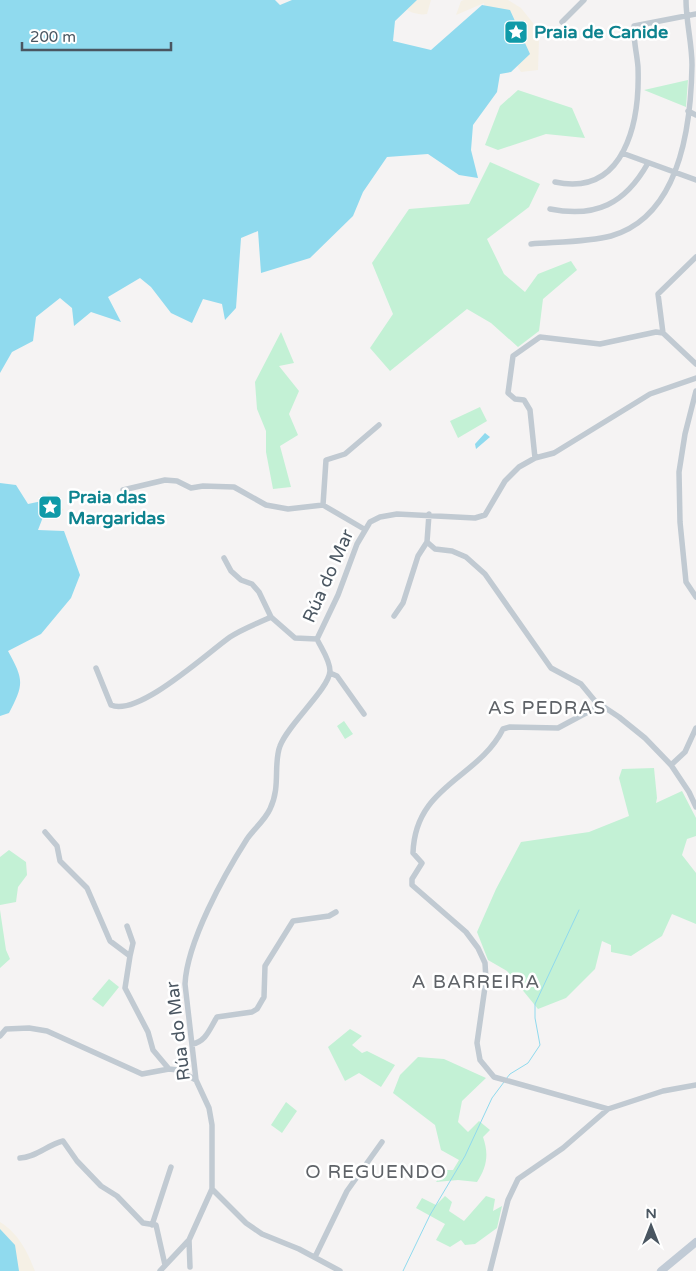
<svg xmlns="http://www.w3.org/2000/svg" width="696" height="1271" viewBox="0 0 696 1271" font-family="'Varela Round',sans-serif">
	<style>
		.green { fill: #c3f1d5 }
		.sand { fill: #f5f0e5 }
		.water { fill: #90daee }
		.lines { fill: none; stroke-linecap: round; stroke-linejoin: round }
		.stream { stroke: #90daee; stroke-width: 1 }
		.street { stroke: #c1cad2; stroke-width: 5.5 }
		.secondary { stroke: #c1cbd6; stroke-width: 8 }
		.labels { text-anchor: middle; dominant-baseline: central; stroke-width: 5; stroke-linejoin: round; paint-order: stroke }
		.culture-label { font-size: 18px; font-weight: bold; fill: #0d838f; stroke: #fff; text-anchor: start }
		.street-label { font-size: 18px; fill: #4a5661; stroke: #fff }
		.neighbourhood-label { font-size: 19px; letter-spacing: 1px; fill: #5f6368; stroke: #fff }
	</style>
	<rect width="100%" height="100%" fill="#f5f3f3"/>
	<path class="green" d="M688 80 686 107 644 90Z
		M518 90 572 108 585 138 546 134 498 150 485 145 500 106Z
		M490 162 540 184 529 207 487 239 504 274 525 292 538 274 571 261 577 270 543 299 539 331 518 347 491 323 467 309 390 371 370 348 393 314 372 263 409 209 469 204Z
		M281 332 294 363 279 366 299 391 289 414 298 435 280 446 291 487 273 489 266 452V431L257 409 255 382Z
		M480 407 487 421 458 438 450 421Z
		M344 721 353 734 345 739 337 726Z
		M654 768 657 798 656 803 682 791 696 818V836L687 839 682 855 696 873V924L672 914 662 936 631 956 611 952V945L602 941 595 969 566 998 538 1009 507 971 488 960 477 932 496 889 521 842 589 832 629 816 619 778 622 769Z
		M9 850 26 862 27 875 18 887 16 902 0 905V857Z
		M0 910 6 950 10 959 0 968Z
		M109 979 119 987 103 1007 92 999Z
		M350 1029 362 1036 352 1045 362 1053 367 1051 395 1065 381 1087 359 1073 345 1081 328 1047Z
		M418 1057 444 1059 486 1078 462 1101 458 1122 468 1132 479 1121 490 1130 483 1137C489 1154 487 1167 477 1182L458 1180 436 1182 445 1170H453L459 1160 441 1150 435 1125 393 1093 400 1075Z
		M286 1102 297 1111 282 1133 271 1125Z
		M445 1196 452 1202 449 1211 464 1221 486 1196 495 1199 493 1211 502 1206 497 1228 475 1244 465 1245 461 1240 450 1247 436 1240 445 1224 416 1208 422 1198 436 1205Z"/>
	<path class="sand" d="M398 0H431L427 14C415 16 404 10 398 0Z
		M464 0H508L521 8 533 23 539 39 538 70 521 72 485 15 484 3 456 15 461 1Z
		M49 491 54 501 64 510 43 517 40 503Z
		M0 1222C19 1234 27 1251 35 1271H0Z"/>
	<path class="water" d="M0 0H275L280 5 292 0H417L395 21 393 41 431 50 482 5 510 10 530 54 511 72 500 74 497 92 473 125 471 150 478 178 459 175 428 154 387 157 363 192 353 216 310 258 261 273 258 231 241 238 236 308 225 320 222 304 203 299 192 323 171 313 151 287 140 278 108 297 121 322 91 312 74 326 72 308 60 298 36 317 33 341 12 352 0 373Z
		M485 433 490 437 476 449 475 444Z
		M0 483 16 485 28 504 42 501 43 517 38 530 64 531 80 575 71 598 41 634 8 651C24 680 24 684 9 713L0 716Z
		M0 1229 15 1245 19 1271H0Z"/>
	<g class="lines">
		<path class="stream" d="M506 1079 510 1074 528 1063 540 1045 535 1018V1004L579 910
			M403 1271 430 1215 465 1156 492 1098 504 1082"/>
		<path class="street" d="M562 22 584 0
			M688 111 696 115
			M622 153 696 180
			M555 182C625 197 640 122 638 67 637 54 633 39 634 26L696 14
			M550 209C596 218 625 204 648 163
			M531 244C554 242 589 242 611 236 680 216 691 126 692 65 692 43 686 22 686 0
			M663 333 658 294 696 257
			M696 391 685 434 679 472 680 522 686 582 696 597
			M535 458 530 410 524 400 515 399 508 393 513 356 540 337 600 344 656 332 663 333 696 364
			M123 490 165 480 177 481 191 488 203 486 234 487 266 505 288 509 323 505 364 529
			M323 505 326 460 345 454 379 425
			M427 542 435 549 452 551 466 557 485 574 551 668 581 684 595 701 619 717 645 738 671 765
			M224 558 231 571 241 580 252 584 259 592 271 617 295 638 317 639
			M394 616 403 603 418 556 427 542 429 514
			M96 668 111 705C138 717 206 654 230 637 242 629 258 623 271 617
			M330 673 337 676 364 714
			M601 705 558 728 510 727 503 729C478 779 415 785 413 853L422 863 412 879V885L466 932 478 948 485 963 486 980 477 1043 480 1060 494 1077 608 1109 663 1091 696 1085
			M696 728 685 752 671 765 689 792 696 807
			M45 832 57 846 60 861 87 888 110 941 130 956 125 988 148 1032 153 1050 169 1069 178 1070 196 1080
			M127 926 133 943 130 956
			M0 1036 6 1029 29 1028 47 1031 142 1074 169 1069
			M192 1044C206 1042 210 1028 217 1017L252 1012 257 1009 264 997 265 966 293 921 329 916 336 912
			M20 1158C37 1157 47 1145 63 1141L77 1161 101 1186 117 1196 143 1223 156 1225 165 1265
			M212 1189 246 1223 262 1234 299 1249 340 1271
			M152 1225 171 1167
			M189 1240 190 1267
			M315 1257 347 1191 382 1142
			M160 1271 189 1240 212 1189V1125L209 1108 196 1080 185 984C187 942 224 875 247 839 254 829 265 820 270 809 281 787 273 764 280 746 288 724 329 689 330 671 330 660 321 648 317 639L338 595 357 544 370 522 380 517 397 514 475 518 485 515 505 481 519 467 535 458 554 453 650 394 696 378
			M490 1271 508 1200 518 1179 563 1148 608 1109"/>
		<path class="secondary" d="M661 1271 696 1242"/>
	</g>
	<defs>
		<g id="sight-square" transform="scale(1.25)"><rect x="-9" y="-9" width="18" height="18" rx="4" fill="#0f9aa8" stroke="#fff"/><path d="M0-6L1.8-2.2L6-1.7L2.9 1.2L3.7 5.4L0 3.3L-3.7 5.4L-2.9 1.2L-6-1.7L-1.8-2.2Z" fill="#fff"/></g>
	</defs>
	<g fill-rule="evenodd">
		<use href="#sight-square" x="516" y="32"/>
		<use href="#sight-square" x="50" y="507"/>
	</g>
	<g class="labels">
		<g class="culture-label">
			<text x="534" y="32">Praia de Canide</text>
			<text x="68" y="497">Praia das<tspan x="68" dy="21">Margaridas</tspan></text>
		</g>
		<g class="street-label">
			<text transform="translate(328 576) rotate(-66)">Rúa do Mar</text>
			<text transform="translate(178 1031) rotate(-97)">Rúa do Mar</text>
		</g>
		<g class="neighbourhood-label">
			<text x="547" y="708">AS PEDRAS</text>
			<text x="476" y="982">A BARREIRA</text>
			<text x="376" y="1172">O REGUENDO</text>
		</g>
	</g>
	<g transform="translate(651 1226)" stroke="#ffffff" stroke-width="4" paint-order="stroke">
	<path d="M0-4L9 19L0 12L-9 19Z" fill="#4a5661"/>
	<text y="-8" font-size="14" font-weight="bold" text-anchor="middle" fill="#4a5661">N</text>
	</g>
	<path d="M22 42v8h149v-8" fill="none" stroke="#4a5661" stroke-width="2.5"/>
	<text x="30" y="42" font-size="15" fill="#4a5661" stroke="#ffffff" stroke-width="4" paint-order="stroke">200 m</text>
</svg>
